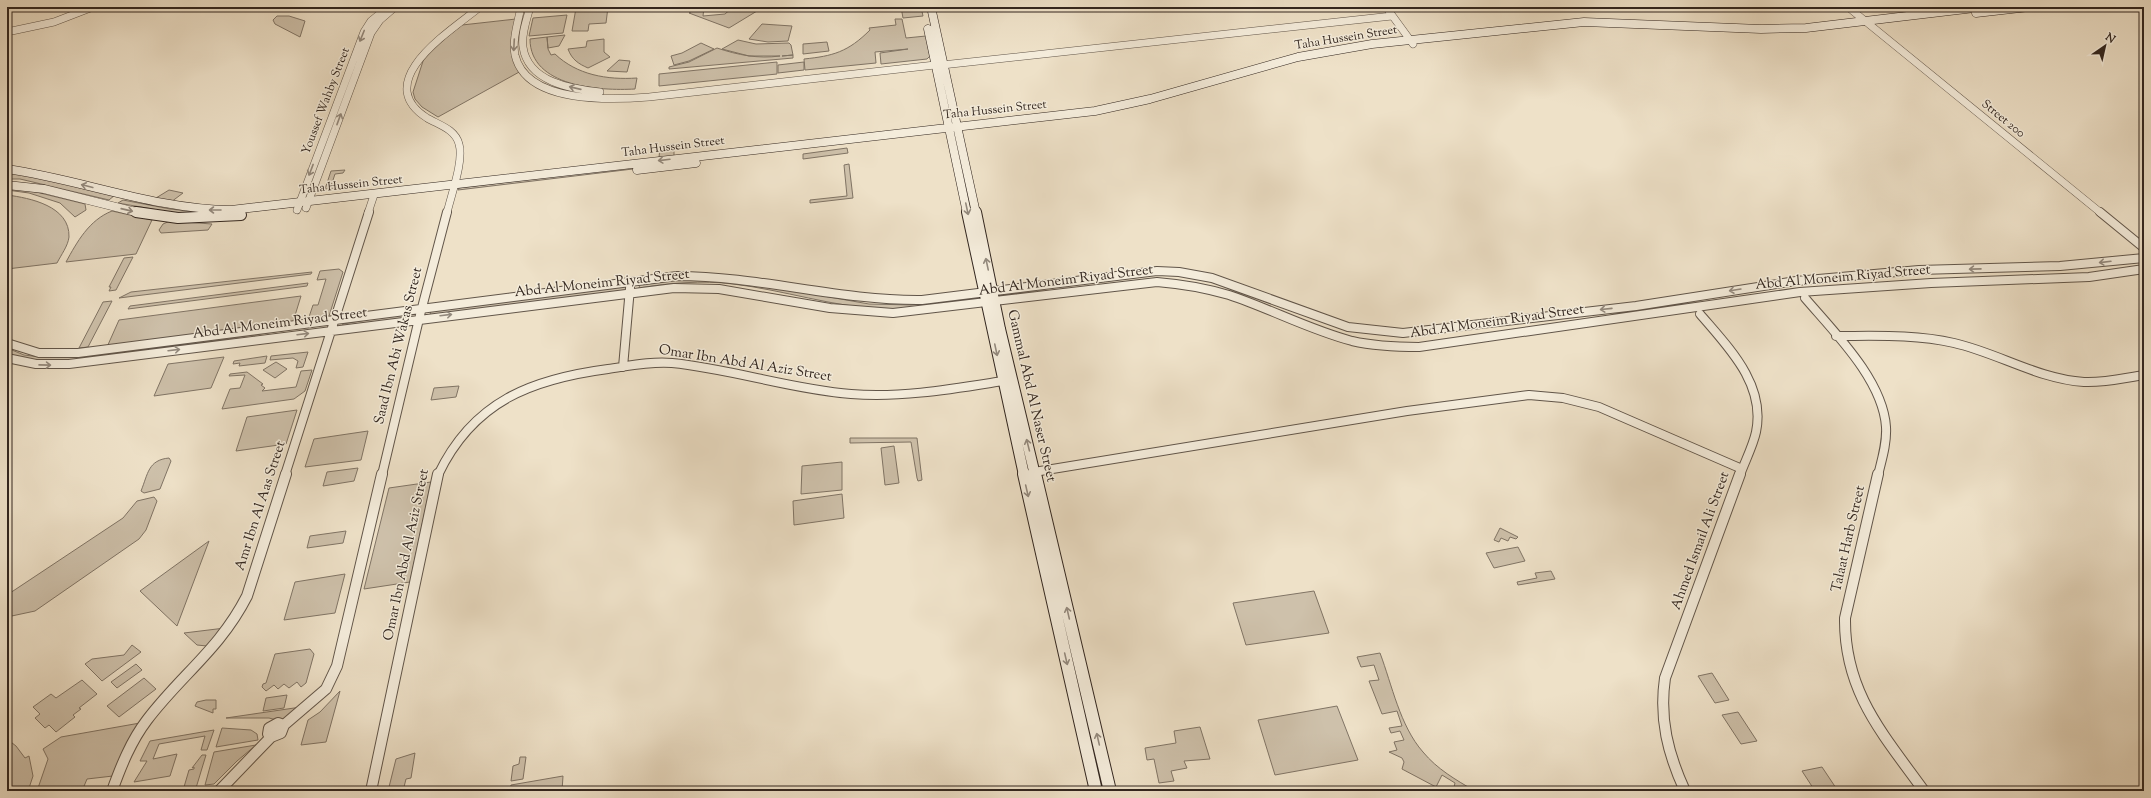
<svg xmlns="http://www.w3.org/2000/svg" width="2151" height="798" viewBox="0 0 2151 798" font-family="'Sorts Mill Goudy',serif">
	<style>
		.green { fill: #cec1ab; stroke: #807465 }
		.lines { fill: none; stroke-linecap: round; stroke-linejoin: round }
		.tertiary-far2-casing { stroke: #615549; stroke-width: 8 }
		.tertiary-far1-casing { stroke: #615549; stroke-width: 10 }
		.tertiary-casing { stroke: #615549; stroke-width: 12 }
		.secondary-far2-casing { stroke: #32261f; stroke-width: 9 }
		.secondary-far1-casing { stroke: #32261f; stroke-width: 12 }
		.secondary-casing { stroke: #32261f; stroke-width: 14 }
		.tertiary-far2 { stroke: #f4ecdb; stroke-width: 7 }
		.tertiary-far1 { stroke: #f4ecdb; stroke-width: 8 }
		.tertiary { stroke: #f4ecdb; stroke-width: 10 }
		.secondary-far2 { stroke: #f4ecdb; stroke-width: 8 }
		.secondary-far1 { stroke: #f4ecdb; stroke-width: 10 }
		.secondary { stroke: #f4ecdb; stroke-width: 12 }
		.oneway { stroke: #93897d }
		.labels { text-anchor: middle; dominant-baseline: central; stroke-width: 3; stroke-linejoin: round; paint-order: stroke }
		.far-street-label { font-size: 12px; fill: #32261f; stroke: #f4ecdb }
		.street-label { font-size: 14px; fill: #32261f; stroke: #f4ecdb }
	</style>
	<rect width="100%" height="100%" fill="#eee1c8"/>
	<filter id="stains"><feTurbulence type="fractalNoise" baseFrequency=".005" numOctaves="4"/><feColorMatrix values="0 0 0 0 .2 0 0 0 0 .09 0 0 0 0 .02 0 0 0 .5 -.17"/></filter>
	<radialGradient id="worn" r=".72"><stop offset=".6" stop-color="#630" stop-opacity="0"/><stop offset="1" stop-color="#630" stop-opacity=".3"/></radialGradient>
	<path class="green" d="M608 7 606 23 589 24 588 31H572L576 8Z
		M699 7H704L703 16 725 14 733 7H744L757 11 729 28 689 13Z
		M901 7H921L923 16 903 18Z
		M567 15 563 33 529 36 533 18Z
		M277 16H289L305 21 300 37 275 24 273 20Z
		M516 19C512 38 506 55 521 71L438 117 422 107 415 99 413 92 425 55 462 25Z
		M895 19H902L906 38 926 36 930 56 927 59 881 64 880 53 908 49 875 52 876 63 805 70 804 59C833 56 848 52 870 30L869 28 896 25Z
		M762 24 792 26 788 41 768 42 749 39Z
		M565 35 559 46 548 48 547 37Z
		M547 37 548 49 551 55 555 54C577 75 607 80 637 78L635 89C600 91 530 87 530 39Z
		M604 39V52L610 57 588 68C579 64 572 60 568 49L586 47 587 41Z
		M738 40 756 44 789 43 791 45 793 55 782 56 793 55V58L669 69V67L689 62 717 48C738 55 758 59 780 56H749L722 49Z
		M827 42 829 51 803 54V44Z
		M701 43 714 49 689 61 674 65 671 56 682 53Z
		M619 60 630 61 627 72 607 71Z
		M777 62V74L659 86V74Z
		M804 62V70L778 73V65Z
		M674 144V157L659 158 660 146Z
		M847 148 848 153 803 159V154Z
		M691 160V162L458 190 459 188Z
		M849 164 853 198 810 203V200L847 196 844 165Z
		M345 170 343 173 335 174 331 186 341 185 339 188 325 189 331 171Z
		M7 172 25 173 115 195 109 200 20 179H7Z
		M7 188 32 191 85 204 86 210 75 217 60 203 29 193 7 190Z
		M169 190 183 193 171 202 156 198Z
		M7 195C30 198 70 206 69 237 68 246 61 255 57 263L7 269Z
		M123 200 170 209 212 214 290 207 210 216 186 215 118 203Z
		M112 211 152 220 136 254 66 262C77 242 89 220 112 211Z
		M170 221 212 224 208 230 161 233 159 230 163 224Z
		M133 257 116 290 109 291 111 287H109L124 258Z
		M339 269 343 272 329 316 308 320 313 305H318L326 279 317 280 320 271Z
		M312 272 311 274 119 298 131 292Z
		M683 278 744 282 869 304 911 305 983 296V298C950 303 917 310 883 309 833 307 784 290 733 284 702 280 670 283 639 288L640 283Z
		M308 283 307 286 128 309 130 306Z
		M626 285V290L430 315 431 310Z
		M301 296 293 322 107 347 119 320Z
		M112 301 88 347 79 348 103 302Z
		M418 311 417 317 342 326 343 324Z
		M328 324 161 349 163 345Z
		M146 347 143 352C105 356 41 372 7 352V348L24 355 40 357Z
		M308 352 303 367 296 368 298 361 293 358 270 360 271 356Z
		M267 356 265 363 239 366 240 363 233 364 234 361Z
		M224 357 211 388 154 396 168 364Z
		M276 362 287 369 275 378 263 370Z
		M312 370 305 391 294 399 222 409 230 389 240 388 245 375 229 376 230 374 247 372 263 384 261 385 265 388 262 391 296 387 301 371Z
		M459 386 456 397 431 400 434 388Z
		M297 410 286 444 236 451 247 417Z
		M368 431 361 460 305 467 314 439Z
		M850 438H917L922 480 918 481 917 478 911 442 850 443Z
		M894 446 899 483 885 485 881 448Z
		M169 458 171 461 160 489 144 493 141 491C148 474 148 460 169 458Z
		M842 462V490L801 494 802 466Z
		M358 468 354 481 323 486 327 472Z
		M431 482 410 582 364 589 389 488Z
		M842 494 844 518 794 525 793 501Z
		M154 497 157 501 146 530 139 539 35 611 7 617V595L123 518 137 501Z
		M1500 528 1518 537 1516 539 1510 537 1508 541 1501 538 1499 542 1494 540Z
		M346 531 343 543 307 548 310 536Z
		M209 541 177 626 140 591Z
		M1518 547 1525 561 1494 568 1486 553Z
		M1551 571 1555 579 1518 585 1517 582 1537 578 1535 573Z
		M345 574 335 613 284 620 295 582Z
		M1314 591 1329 633 1246 645 1233 603Z
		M225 628 207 646 197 645 184 633Z
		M132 645 141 652 102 681 85 664 92 659 124 655Z
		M310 649 314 654 306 683 301 687 297 682 289 688 284 684 278 689 274 685 266 691 262 687 263 684 266 683 275 654Z
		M1380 653C1392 685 1400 726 1423 752 1437 769 1456 780 1475 791H1459L1454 787 1455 783 1442 775 1436 787 1402 769 1404 762 1402 758 1389 752 1397 750 1394 742 1404 740 1400 731 1391 733 1389 728 1402 726 1397 711 1382 714 1369 681 1379 680 1374 665 1361 667 1357 657Z
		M136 664 142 670 117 688 111 682Z
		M1712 673 1729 700 1715 703 1698 676Z
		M144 678 156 689 119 717 107 706Z
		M82 680 97 694 79 708 81 709 73 715 75 717 56 732 49 725 45 728 35 718 40 714 33 707 51 694 56 698Z
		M340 691 326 742 301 745 308 720 320 712Z
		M287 695 284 708 263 711 266 698Z
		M206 700H216V709H213V713L195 706 197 702Z
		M1337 706 1358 760 1275 775 1258 720Z
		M301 707 284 722 269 718H226Z
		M1738 712 1757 741 1741 744 1722 715Z
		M140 723 113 776 87 779 82 791H37L48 759 43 749 61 737Z
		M1200 727 1210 759 1184 761 1187 768 1171 771 1174 781 1159 783 1154 759 1147 760 1145 748 1176 743 1174 731Z
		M222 728 251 730 257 734 258 740 216 747Z
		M214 730 207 750H201L205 736 159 744 153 759 177 754 170 776 134 782 147 761H140L150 741Z
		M7 739 16 746 25 758 29 756 33 776 28 791H7Z
		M256 745 237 761 214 784 205 785 214 752Z
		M415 753 411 778 406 779 403 791H388L396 759Z
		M202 755H206L196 788 185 790 184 787 189 770 194 769V767L192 768Z
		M520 757H526L523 779 511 781 513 766 519 764Z
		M1822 767 1838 791H1815L1802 771Z
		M563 776 562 791H510L511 785Z"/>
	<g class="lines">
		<g class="tertiary-far2-casing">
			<path id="tertiary-far2" d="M521 7C518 22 512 40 515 55 526 104 612 100 649 97L935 65
				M530 7C527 19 521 34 523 47 528 82 571 89 600 92
				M1386 7 1413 44
				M1848 7 2101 213
				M7 32 54 22 93 7
				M942 65 1392 16
				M306 208 371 33 380 20 395 7
				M297 210 364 32 371 21 388 7
				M368 213 374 195
				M447 213C451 195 464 161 459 144 455 129 439 125 427 118 369 81 452 30 480 7"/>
		</g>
		<g class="tertiary-far1-casing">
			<path id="tertiary-far1" d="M2100 212 2144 248
				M1805 298C1834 332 1883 380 1886 427 1887 443 1882 459 1878 475
				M1700 314C1728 347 1766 384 1756 432 1753 446 1745 461 1740 475
				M1836 336C1875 336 1915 334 1954 343 1998 353 2038 379 2084 382 2104 383 2124 378 2144 375
				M7 343 39 353H78L677 276C760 276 839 301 922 300L1157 271 1179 272 1212 278 1348 327 1403 333 1636 306 1796 281 1919 270 2060 266 2144 258
				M7 358 36 364H69L674 288 719 289 830 308 893 313 1157 282C1182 284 1205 288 1229 295 1271 309 1310 330 1352 341 1374 346 1397 347 1419 347L1800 292 1931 283 2089 277 2144 269
				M623 367 630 288
				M1034 472 1407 411 1529 395 1563 398 1599 407 1742 469
				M285 475 369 212
				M382 475 419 319 447 212
				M438 475C473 401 532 379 608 369 629 366 651 361 672 363 732 369 790 389 851 394 902 398 952 389 1003 381"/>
		</g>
		<g class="tertiary-casing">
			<path id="tertiary" d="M1878 474 1845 618C1844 692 1883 734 1924 791
				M278 723 284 725 281 733 271 737 268 734 269 728Z
				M284 725 326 689 337 666 382 474
				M112 791C121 766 131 741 147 720 181 675 220 649 247 596L286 474
				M219 791 271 737
				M371 791 438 474
				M1685 791C1668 754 1659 719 1665 678L1740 474"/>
		</g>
		<g class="secondary-far2-casing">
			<path id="secondary-far2" d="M931 7 976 213
				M1976 13 2029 7
				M928 29 967 213
				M7 169C83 180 153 209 231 210L1095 111 1150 99 1298 57 1372 44 1584 22 1761 29 1806 28 1983 7
				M637 170 696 163
				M7 185 44 189 140 213"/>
		</g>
		<g class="secondary-far1-casing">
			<path id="secondary-far1" d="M136 212 178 218 241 215
				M967 212 1024 475
				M976 212 1000 329 1035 475"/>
		</g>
		<g class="secondary-casing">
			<path id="secondary" d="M1024 474 1096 791
				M1035 474 1110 791"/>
		</g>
		<use href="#tertiary-far2" class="tertiary-far2"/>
		<use href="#tertiary-far1" class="tertiary-far1"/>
		<use href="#tertiary" class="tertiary"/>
		<use href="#secondary-far2" class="secondary-far2"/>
		<use href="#secondary-far1" class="secondary-far1"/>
		<use href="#secondary" class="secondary"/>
	</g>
	<defs><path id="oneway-shaft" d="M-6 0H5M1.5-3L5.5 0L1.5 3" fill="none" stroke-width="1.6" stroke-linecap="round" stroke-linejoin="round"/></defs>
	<g class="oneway">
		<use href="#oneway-shaft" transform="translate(362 36) rotate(112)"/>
		<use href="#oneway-shaft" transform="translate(514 45) rotate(93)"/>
		<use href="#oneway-shaft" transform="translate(575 88) rotate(-167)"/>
		<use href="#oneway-shaft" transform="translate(339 119) rotate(-70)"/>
		<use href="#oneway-shaft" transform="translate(664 160) rotate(173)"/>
		<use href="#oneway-shaft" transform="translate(311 170) rotate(111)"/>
		<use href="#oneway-shaft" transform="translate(87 186) rotate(-166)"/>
		<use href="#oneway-shaft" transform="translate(967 209) rotate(78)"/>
		<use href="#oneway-shaft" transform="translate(127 210) rotate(13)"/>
		<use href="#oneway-shaft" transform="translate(215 210) rotate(180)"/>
		<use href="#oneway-shaft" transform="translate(2105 262) rotate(173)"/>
		<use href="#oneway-shaft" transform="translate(987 264) rotate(-102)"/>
		<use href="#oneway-shaft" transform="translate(1975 269) rotate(179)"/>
		<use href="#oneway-shaft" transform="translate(1735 290) rotate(171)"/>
		<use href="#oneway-shaft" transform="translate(1606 309) rotate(174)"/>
		<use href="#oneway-shaft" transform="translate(446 315) rotate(-7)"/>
		<use href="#oneway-shaft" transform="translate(303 334) rotate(-7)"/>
		<use href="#oneway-shaft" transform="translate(174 350) rotate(-7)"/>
		<use href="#oneway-shaft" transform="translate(996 350) rotate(78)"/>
		<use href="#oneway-shaft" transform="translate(45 365) rotate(1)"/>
		<use href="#oneway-shaft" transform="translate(1028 445) rotate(-104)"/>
		<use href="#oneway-shaft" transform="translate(1027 491) rotate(77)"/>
		<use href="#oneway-shaft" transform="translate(1068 613) rotate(-103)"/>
		<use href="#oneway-shaft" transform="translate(1066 659) rotate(77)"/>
		<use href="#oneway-shaft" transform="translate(1098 739) rotate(-103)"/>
	</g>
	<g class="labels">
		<g class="far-street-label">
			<text transform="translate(1346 38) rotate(-9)">Taha Hussein Street</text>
			<text transform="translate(326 101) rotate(-69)">Youssef Wahby Street</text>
			<text transform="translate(995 110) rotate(-6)">Taha Hussein Street</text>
			<text transform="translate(2003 119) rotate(39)">Street 200</text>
			<text transform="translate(673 147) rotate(-7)">Taha Hussein Street</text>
			<text transform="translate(351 185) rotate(-6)">Taha Hussein Street</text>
		</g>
		<g class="street-label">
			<text transform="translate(1843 278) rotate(-5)">Abd Al Moneim Riyad Street</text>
			<text transform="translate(1066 281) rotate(-7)">Abd Al Moneim Riyad Street</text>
			<text transform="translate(602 284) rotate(-6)">Abd Al Moneim Riyad Street</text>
			<text transform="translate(1497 322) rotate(-8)">Abd Al Moneim Riyad Street</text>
			<text transform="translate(280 324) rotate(-7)">Abd Al Moneim Riyad Street</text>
			<text transform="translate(399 346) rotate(-76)">Saad Ibn Abi Wakas Street</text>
			<text transform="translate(745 364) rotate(9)">Omar Ibn Abd Al Aziz Street</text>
			<text transform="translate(1031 396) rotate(77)">Gammal Abd Al Naser Street</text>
			<text transform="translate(261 506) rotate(-72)">Amr Ibn Al Aas Street</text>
			<text transform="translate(1849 539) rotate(-77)">Talaat Harb Street</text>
			<text transform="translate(1701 541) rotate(-70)">Ahmed Ismail Ali Street</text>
			<text transform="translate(407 555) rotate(-78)">Omar Ibn Abd Al Aziz Street</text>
		</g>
	</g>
	<rect width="2151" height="798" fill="none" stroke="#eee1c8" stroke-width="24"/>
	<rect x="8" y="8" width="2135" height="782" fill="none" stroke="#32261f" stroke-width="2"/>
	<rect x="12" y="12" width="2127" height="774" fill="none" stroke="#32261f"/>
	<g transform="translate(2105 46) rotate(34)" stroke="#f4ecdb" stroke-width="3" paint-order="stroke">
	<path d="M0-3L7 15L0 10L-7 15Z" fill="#32261f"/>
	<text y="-6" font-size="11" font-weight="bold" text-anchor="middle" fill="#32261f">N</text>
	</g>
	<rect width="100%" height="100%" filter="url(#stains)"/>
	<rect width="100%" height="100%" fill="url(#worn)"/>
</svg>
